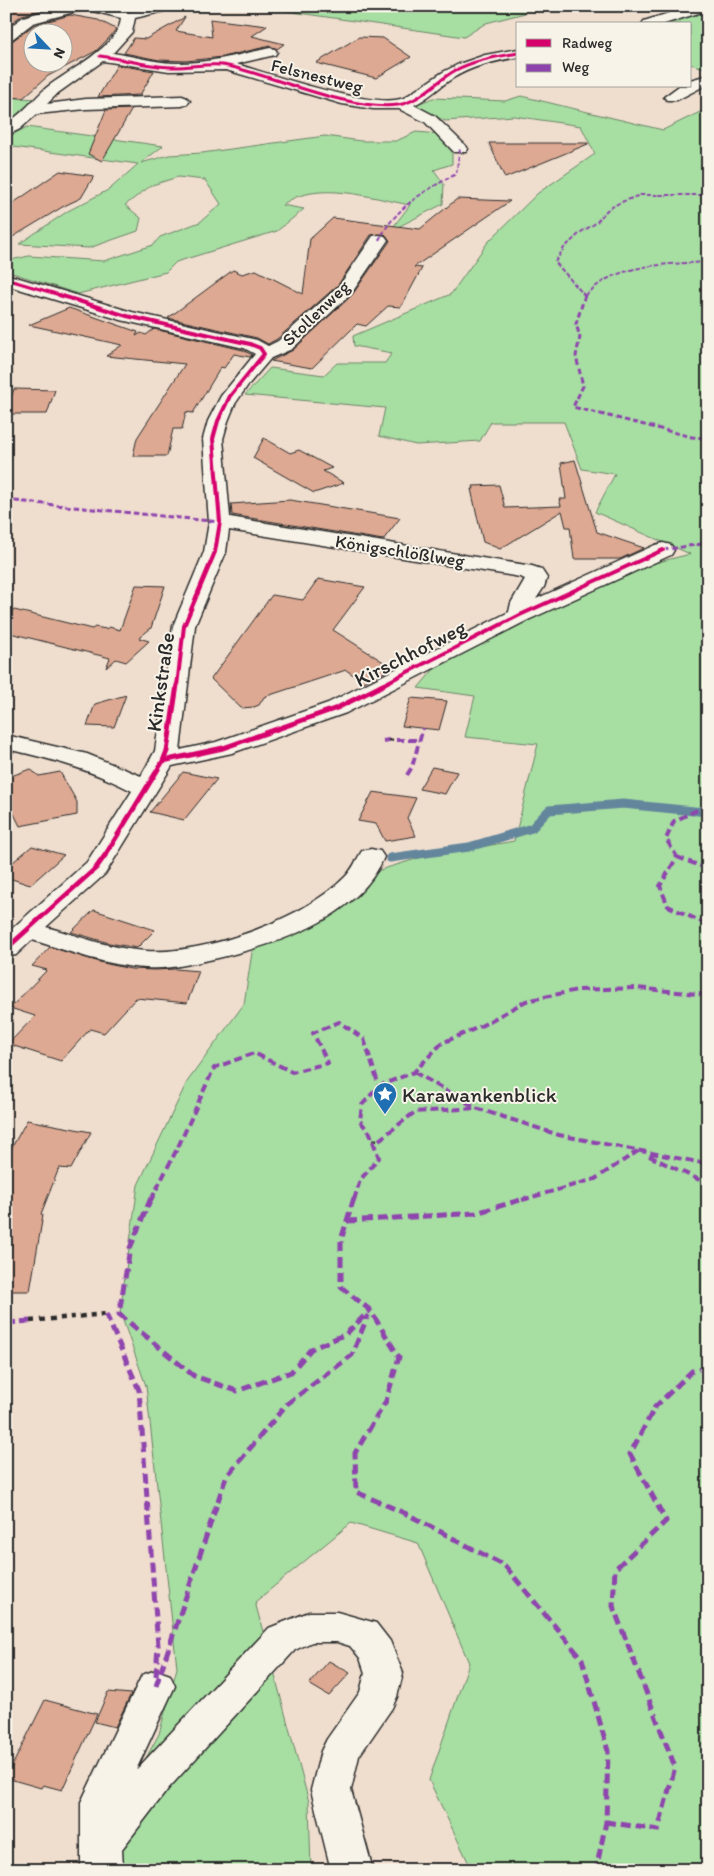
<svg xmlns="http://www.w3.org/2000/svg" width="714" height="1876" viewBox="0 0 714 1876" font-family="Itim,sans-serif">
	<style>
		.green { fill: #a7dea2; stroke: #698466 }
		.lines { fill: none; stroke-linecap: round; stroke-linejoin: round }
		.stream { stroke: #63869c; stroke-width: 9 }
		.building { fill: #dda992; stroke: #2b2b2b; fill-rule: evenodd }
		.minor-casing { stroke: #2b2b2b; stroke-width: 3 }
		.path-far1 { stroke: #2b2b2b; stroke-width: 3; stroke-dasharray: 4 4; stroke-linecap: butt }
		.path { stroke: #2b2b2b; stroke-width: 4.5; stroke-dasharray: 5 5; stroke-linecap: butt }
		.minor { fill: #f7f3e8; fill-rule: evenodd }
		.quiet-far3 { stroke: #8e44ad; stroke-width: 2; stroke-dasharray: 4.5 2; stroke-linecap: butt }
		.quiet-far2 { stroke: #8e44ad; stroke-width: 3; stroke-dasharray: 5.5 3; stroke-linecap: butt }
		.quiet-far1 { stroke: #8e44ad; stroke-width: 4; stroke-dasharray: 8 4; stroke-linecap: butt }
		.quiet { stroke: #8e44ad; stroke-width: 5; stroke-dasharray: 10 5; stroke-linecap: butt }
		.cycleway-far2-casing { stroke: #f7f3e8; stroke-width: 5 }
		.cycleway-far1-casing { stroke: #f7f3e8; stroke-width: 6 }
		.cycleway-casing { stroke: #f7f3e8; stroke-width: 8 }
		.cycleway-far2 { stroke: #d6006c; stroke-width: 3 }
		.cycleway-far1 { stroke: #d6006c; stroke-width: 4 }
		.cycleway { stroke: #d6006c; stroke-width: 5 }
		.labels { text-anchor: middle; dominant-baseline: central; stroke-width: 4; stroke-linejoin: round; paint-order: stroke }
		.far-street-label { font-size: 18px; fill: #2b2b2b; stroke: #f7f3e8 }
		.street-label { font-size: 21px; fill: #2b2b2b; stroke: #f7f3e8 }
		.poi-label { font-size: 21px; fill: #2b2b2b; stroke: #f7f3e8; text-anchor: start }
	</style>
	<rect width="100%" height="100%" fill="#efddce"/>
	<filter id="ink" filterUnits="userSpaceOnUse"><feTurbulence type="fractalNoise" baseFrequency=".02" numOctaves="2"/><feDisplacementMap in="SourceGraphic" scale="10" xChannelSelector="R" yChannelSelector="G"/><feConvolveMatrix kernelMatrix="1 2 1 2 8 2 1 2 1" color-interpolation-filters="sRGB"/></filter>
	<g filter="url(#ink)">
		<path class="green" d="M251 6H524L525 13 486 23 464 37Z
			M708 10V69L690 64V24H663Z
			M521 96 663 130 702 111 708 112V1870H472L429 1780 469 1663 418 1543 351 1523 255 1602 309 1802 311 1870H122L120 1834 130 1788 159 1734 177 1668 146 1386 120 1312 138 1185 187 1082 244 1004 253 946 323 919 380 870 419 858 514 841 538 744 465 737 475 696 418 688 434 669 527 619 639 567 690 554 595 512 615 474 582 469 564 422H491L480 441 416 445 379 436 385 408 245 395 270 368 324 375 337 363H385L392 353 354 346 353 336 451 294 488 242 538 193 595 154 581 126 514 116 445 121 415 105 433 98 505 101Z
			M6 97 36 99 18 118 6 125Z
			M27 127 163 146 141 163 169 155 202 153 325 136 361 141H396L416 132 439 134 452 150V164L434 170 444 184 443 204 390 231 410 205C372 198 316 179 282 205L304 209 277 231 176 262 166 272 78 294 6 271V261L29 256 104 261 153 245 160 237 200 222 221 204 205 180 178 177 152 185 125 205 141 218 138 231 89 248 19 244 68 211 110 189 138 164 6 146V138Z"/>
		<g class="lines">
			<path class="stream" d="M698 811 708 812
				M390 858 469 847 532 828 549 810 623 804 694 811"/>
		</g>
		<path class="building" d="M6 6H23L42 10 22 15 6 27Z
			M70 15 98 20 116 29 110 37 96 51 48 76 23 98 6 97V43L12 41 34 25ZM32 32H62V62H32Z
			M185 17 176 31 212 37 210 19 267 26 252 36 284 44 277 49 270 46 222 57 186 61 159 60 124 53 134 38 146 39Z
			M359 37 383 38 411 57 376 78 316 63Z
			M117 65 154 71 140 95 98 97Z
			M132 109 102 161 88 154 106 110Z
			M489 143H588V144L505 178Z
			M60 171 94 176 81 198 64 206 6 241V208Z
			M457 199 510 201 414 267 422 268 401 307 388 306 366 326 357 324 312 368 271 361 293 350 352 295 390 241 385 234 371 235 338 285 277 339 268 344 257 338 168 318 233 270 242 274 256 270 303 294 310 239 333 218 420 229Z
			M69 308 138 332 136 336 141 333 146 335 154 329 243 350 252 355 250 357 234 354 224 368 221 367 193 413 186 412 182 429H173L167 456H133L137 438 185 364 106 356 122 345 29 325Z
			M14 389 55 390 47 414H6Z
			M264 438 290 453 299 450 332 468 323 471 344 483 314 493 253 458Z
			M575 460 597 532 644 548 620 559H574L570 527H566L562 511 500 549 483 542 471 489H474L473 486 499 485 505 508 561 506 559 499H566L561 463Z
			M290 500 400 518 383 540 232 515 231 504Z
			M318 579 365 587 333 630 393 668 364 682 346 670 264 697 259 705 254 707 241 708 211 679 272 595 303 600Z
			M136 585 165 586 151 628 139 638 149 641 126 662 116 659 106 668 110 658 6 632V608L92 629 95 627 106 629 109 627 120 630Z
			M126 695 114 727 87 726 95 704Z
			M411 698 447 701 439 730 402 726Z
			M432 767 457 772 445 794 419 789Z
			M30 769 39 776 60 772 77 802V815L20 826 6 798V778Z
			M183 772 217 779 184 820 150 812Z
			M373 792 416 798 407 818 416 836 385 841 376 824 358 821Z
			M32 846 64 855 30 885 6 877V868Z
			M94 910 155 930 137 948 109 943 71 932Z
			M50 947 103 963 131 969 155 970 175 969 199 971 187 1003 136 998 104 1033 90 1029 61 1061 8 1044 35 1016 10 1008 47 970 32 966Z
			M27 1120 91 1132 71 1169 59 1168 41 1214 43 1215 30 1291H6V1158Z
			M329 1661 350 1673 329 1696 309 1684Z
			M108 1692 131 1694 115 1727 95 1722Z
			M45 1700 97 1714 62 1790 43 1785 41 1788 6 1778Z"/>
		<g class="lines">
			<g class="minor-casing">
				<path id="minor" d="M63 6H106L128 12 150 6H175L173 9 135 18 132 32 113 53C133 56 153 62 174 63 207 64 238 55 270 48L275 49 277 52 275 55 236 64C271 74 373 110 404 98L443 72 459 64 485 55 518 49V57C495 61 473 66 453 78 440 86 429 98 414 105L435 116 466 146 468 149 466 152H454L425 122 399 109H373L342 104 226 70 169 71 103 61 58 93 47 104 86 99 182 96 187 98 190 101 187 104 182 106 86 109 37 114 20 129 6 136V124C22 114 33 100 46 88 67 71 120 46 121 18L85 9 33 23 11 40 6 41V30L23 17Z
					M691 6H708V10L664 24H642L644 21Z
					M708 75V84L677 100H667L664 97 679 86H690V80Z
					M379 235 385 236 388 240 351 294 292 349 271 358 248 385 235 404 228 421 223 439 230 517 532 566 541 569 547 578 544 587 536 599 655 545 663 543 671 545 674 550 671 555 528 620 346 713 232 753 172 766 105 874 46 927C79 936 112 949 146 951 205 955 304 919 345 877 353 869 356 860 362 851L371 849 380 851 384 857C358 919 277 944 218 958 194 963 170 970 146 968 108 966 69 951 32 940L16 955 6 957V934L87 862 132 791C92 770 50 758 6 749V735L87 754 141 776 155 751 173 626 204 552 209 522 203 439 208 421 221 396 255 354 244 348 121 320 6 285V274L132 312 257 340 268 346 278 341 339 286 373 236ZM229 530 520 577 525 579 511 603 509 612 328 703 216 742 180 750 195 626 226 552Z
					M309 1612H337L376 1623 390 1641 403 1673 397 1697 392 1708 359 1756 351 1790 373 1870H331L311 1790 321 1751 327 1739 360 1692 365 1673 360 1658 350 1646 337 1642H312L295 1650 168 1789 122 1849 123 1870H81V1802L142 1675 156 1670 170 1675 175 1686 136 1770 269 1628Z"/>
			</g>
			<path class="path-far1" d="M389 740H396
				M373 1140H379"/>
			<path class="path" d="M30 1321 106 1314"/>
			<use href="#minor" class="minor"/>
			<path class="quiet-far3" d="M379 240C396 207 424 191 456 174L460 149
				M585 295C592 290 599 283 607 279 638 263 675 264 708 262
				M585 296 555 262 564 248 581 232 596 223 607 210 619 203 640 195H708"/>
			<path class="quiet-far2" d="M585 295 576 324 580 337 576 356 583 386 573 407 692 437 708 438
				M6 500 220 522
				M663 550 708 543"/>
			<path class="quiet-far1" d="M396 740H421
				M383 741 389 740
				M407 775 412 767 423 728
				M708 805 674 821 666 839 677 857 660 886 668 906 708 925
				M677 857 708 869
				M414 1072 476 1108 559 1135 708 1164
				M379 1140 415 1112 476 1108
				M649 1156 708 1184
				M151 1200 178 1147 214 1068 254 1053 292 1072 328 1063 313 1033 339 1022 364 1039 379 1086
				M354 1200 360 1180 379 1158 370 1133 360 1121 362 1105 379 1086 414 1072 442 1043 479 1027 526 1001 577 990 637 988 708 995
				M522 1200 595 1179 638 1151"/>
			<path class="quiet" d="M151 1198 130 1248 119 1314 194 1376 237 1391 291 1372 311 1349 346 1334 370 1310
				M354 1198 341 1240V1287L370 1310 399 1357 386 1401 355 1453 356 1492 409 1515 505 1566 582 1659 608 1751 606 1822 596 1870
				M347 1221 476 1213 527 1198
				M106 1314 139 1390 158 1646 156 1676
				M6 1323 30 1321
				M156 1686 226 1477 287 1404 352 1355 368 1315
				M606 1822 658 1830 675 1767 613 1606 615 1569 666 1521 630 1454 655 1407 692 1371 708 1368"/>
			<g class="cycleway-far2-casing">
				<path id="cycleway-far2" d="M100 56C124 59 147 66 171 67 190 68 210 62 228 66 277 77 349 111 398 105 420 102 437 80 456 70 475 60 497 57 518 53
					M6 279 63 296"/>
			</g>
			<g class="cycleway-far1-casing">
				<path id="cycleway-far1" d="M59 295 127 316 250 344 260 348 264 354 230 396 218 421 213 439 220 522 215 552 184 626 177 686
					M380 686 520 615 663 550"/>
			</g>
			<g class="cycleway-casing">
				<path id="cycleway" d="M163 761 223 748 337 708 383 685
					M6 949 96 868 106 854 163 761 167 751 177 685"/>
			</g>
			<use href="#cycleway-far2" class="cycleway-far2"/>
			<use href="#cycleway-far1" class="cycleway-far1"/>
			<use href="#cycleway" class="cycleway"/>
		</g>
	</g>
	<defs>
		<g id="sight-pin" transform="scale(1.25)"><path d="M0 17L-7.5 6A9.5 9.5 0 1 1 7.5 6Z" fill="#1f6fb2" stroke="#f7f3e8"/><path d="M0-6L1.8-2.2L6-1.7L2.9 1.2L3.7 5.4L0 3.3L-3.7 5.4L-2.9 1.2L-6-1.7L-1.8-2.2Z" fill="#fff"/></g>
	</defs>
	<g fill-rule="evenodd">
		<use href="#sight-pin" x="385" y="1094"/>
	</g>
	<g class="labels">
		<g class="far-street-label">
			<text transform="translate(317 76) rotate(14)">Felsnestweg</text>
			<text transform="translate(316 313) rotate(-44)">Stollenweg</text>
			<text transform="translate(400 551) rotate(9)">Königschlößlweg</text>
		</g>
		<g class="street-label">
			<text transform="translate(410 653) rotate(-27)">Kirschhofweg</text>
			<text transform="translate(160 682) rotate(-82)">Kinkstraße</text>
		</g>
		<g class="poi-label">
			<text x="402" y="1094">Karawankenblick</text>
		</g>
	</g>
	<rect width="714" height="1876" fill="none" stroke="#f7f3e8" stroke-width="25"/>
	<rect x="12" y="12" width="689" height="1851" fill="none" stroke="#2b2b2b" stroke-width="2" filter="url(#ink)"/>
	<rect x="516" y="22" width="175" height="65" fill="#f7f3e8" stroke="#a5a39c"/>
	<rect x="526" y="39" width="25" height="8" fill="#d6006c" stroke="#a5a39c"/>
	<text x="562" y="48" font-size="15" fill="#2b2b2b">Radweg</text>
	<rect x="526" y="64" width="25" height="8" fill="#8e44ad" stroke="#a5a39c"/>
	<text x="562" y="72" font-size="15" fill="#2b2b2b">Weg</text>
	<g transform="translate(48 48) rotate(115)"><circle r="24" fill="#f7f3e8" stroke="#a5a39c"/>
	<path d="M0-4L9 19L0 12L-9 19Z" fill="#1f6fb2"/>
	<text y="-8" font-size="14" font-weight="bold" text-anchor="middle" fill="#2b2b2b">N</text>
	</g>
</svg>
